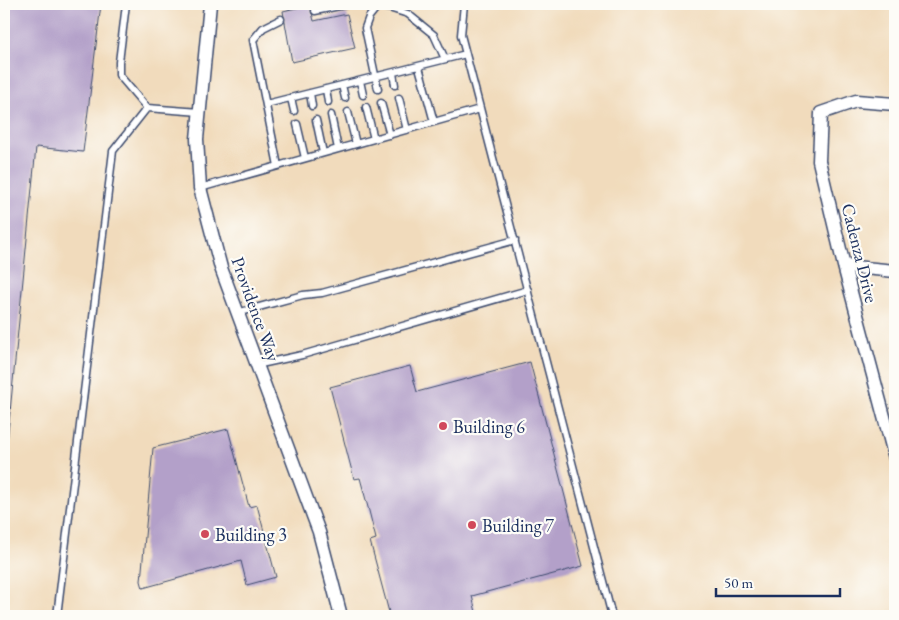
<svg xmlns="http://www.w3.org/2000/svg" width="899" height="620" viewBox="0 0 899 620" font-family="'EB Garamond',serif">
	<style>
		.building { fill: #b3a0c9 }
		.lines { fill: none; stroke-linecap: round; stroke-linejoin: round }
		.lane-casing { stroke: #3b496c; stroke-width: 9 }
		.street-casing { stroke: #3b496c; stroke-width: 15 }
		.lane { stroke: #fff; stroke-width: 6 }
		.street { stroke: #fff; stroke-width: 12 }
		.poi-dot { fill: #d1495b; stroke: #fdfcf7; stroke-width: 2 }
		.labels { text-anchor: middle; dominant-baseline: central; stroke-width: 4.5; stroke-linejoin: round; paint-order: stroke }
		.street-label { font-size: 18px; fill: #1b2f5e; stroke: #fdfcf7 }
		.poi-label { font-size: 18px; fill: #1b2f5e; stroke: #fdfcf7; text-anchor: start }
	</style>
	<rect width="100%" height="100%" fill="#fdfcf7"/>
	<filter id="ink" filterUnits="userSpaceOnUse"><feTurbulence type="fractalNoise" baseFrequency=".02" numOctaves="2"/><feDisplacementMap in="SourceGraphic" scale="10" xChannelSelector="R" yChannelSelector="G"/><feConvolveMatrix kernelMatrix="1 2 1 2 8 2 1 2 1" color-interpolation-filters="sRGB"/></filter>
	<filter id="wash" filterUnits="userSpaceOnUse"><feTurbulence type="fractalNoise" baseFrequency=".0096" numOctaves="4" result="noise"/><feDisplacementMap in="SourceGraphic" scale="20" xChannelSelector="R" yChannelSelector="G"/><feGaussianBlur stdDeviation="1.12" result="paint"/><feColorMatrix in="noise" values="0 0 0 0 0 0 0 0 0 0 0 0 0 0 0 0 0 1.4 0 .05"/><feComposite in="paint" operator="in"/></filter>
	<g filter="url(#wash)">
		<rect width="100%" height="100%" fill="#f1dbbc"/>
		<g id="blocks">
			<path class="building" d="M4 4H101L83 152 36 147 5 463H4Z
				M310 5 314 21 347 14 355 48 292 62 283 11Z
				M530 362 583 566 472 596 477 616H390L370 541 376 539 369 511 360 478 354 479 330 387 410 366 417 392Z
				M228 429 249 507 257 505 276 577 247 585 241 561 143 588 141 581 153 448Z"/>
		</g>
	</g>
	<g filter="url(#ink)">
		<use href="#blocks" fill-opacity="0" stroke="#3b496c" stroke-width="1"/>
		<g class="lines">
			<g class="lane-casing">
				<path id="lane" d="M126 4 119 62V75L147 108 200 112
					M352 4 389 8 408 14 434 35 445 59
					M464 4 461 35 612 616
					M377 7 369 17 365 28 378 89
					M315 11 349 4
					M419 67 434 122
					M393 73 395 85
					M360 81 363 95
					M342 85 345 98
					M326 89 328 102
					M310 93 312 106
					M291 98 294 111
					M399 98 407 130
					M381 103 390 135
					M266 104 466 54
					M366 107 374 139
					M348 112 356 144
					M331 115 338 149
					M316 120 323 153
					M297 124 305 158
					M278 166 253 40 263 28 281 19
					M200 188 480 109
					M237 313 303 295 322 293 515 240
					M256 365 302 355 528 290
					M57 616 113 151 147 108"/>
			</g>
			<g class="street-casing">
				<path id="street" d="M210 4 197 139 200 188 221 268 319 532 341 616
					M895 104 856 101 821 113 819 161 844 266 895 458
					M844 266 895 271"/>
			</g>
			<use href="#lane" class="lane"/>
			<use href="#street" class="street"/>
		</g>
	</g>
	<g class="poi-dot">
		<circle cx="443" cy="426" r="5"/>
		<circle cx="472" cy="525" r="5"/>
		<circle cx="205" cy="534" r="5"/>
	</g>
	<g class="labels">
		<g class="street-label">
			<text transform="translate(860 253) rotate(76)">Cadenza Drive</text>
			<text transform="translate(256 309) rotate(70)">Providence Way</text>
		</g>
		<g class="poi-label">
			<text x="453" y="426">Building 6</text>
			<text x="482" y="525">Building 7</text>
			<text x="215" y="534">Building 3</text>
		</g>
	</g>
	<rect width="899" height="620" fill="none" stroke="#fdfcf7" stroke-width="20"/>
	<path d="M716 588v8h124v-8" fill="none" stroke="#1b2f5e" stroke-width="2.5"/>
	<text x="724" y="588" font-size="15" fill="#1b2f5e" stroke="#fdfcf7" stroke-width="4" paint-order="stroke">50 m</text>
</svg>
